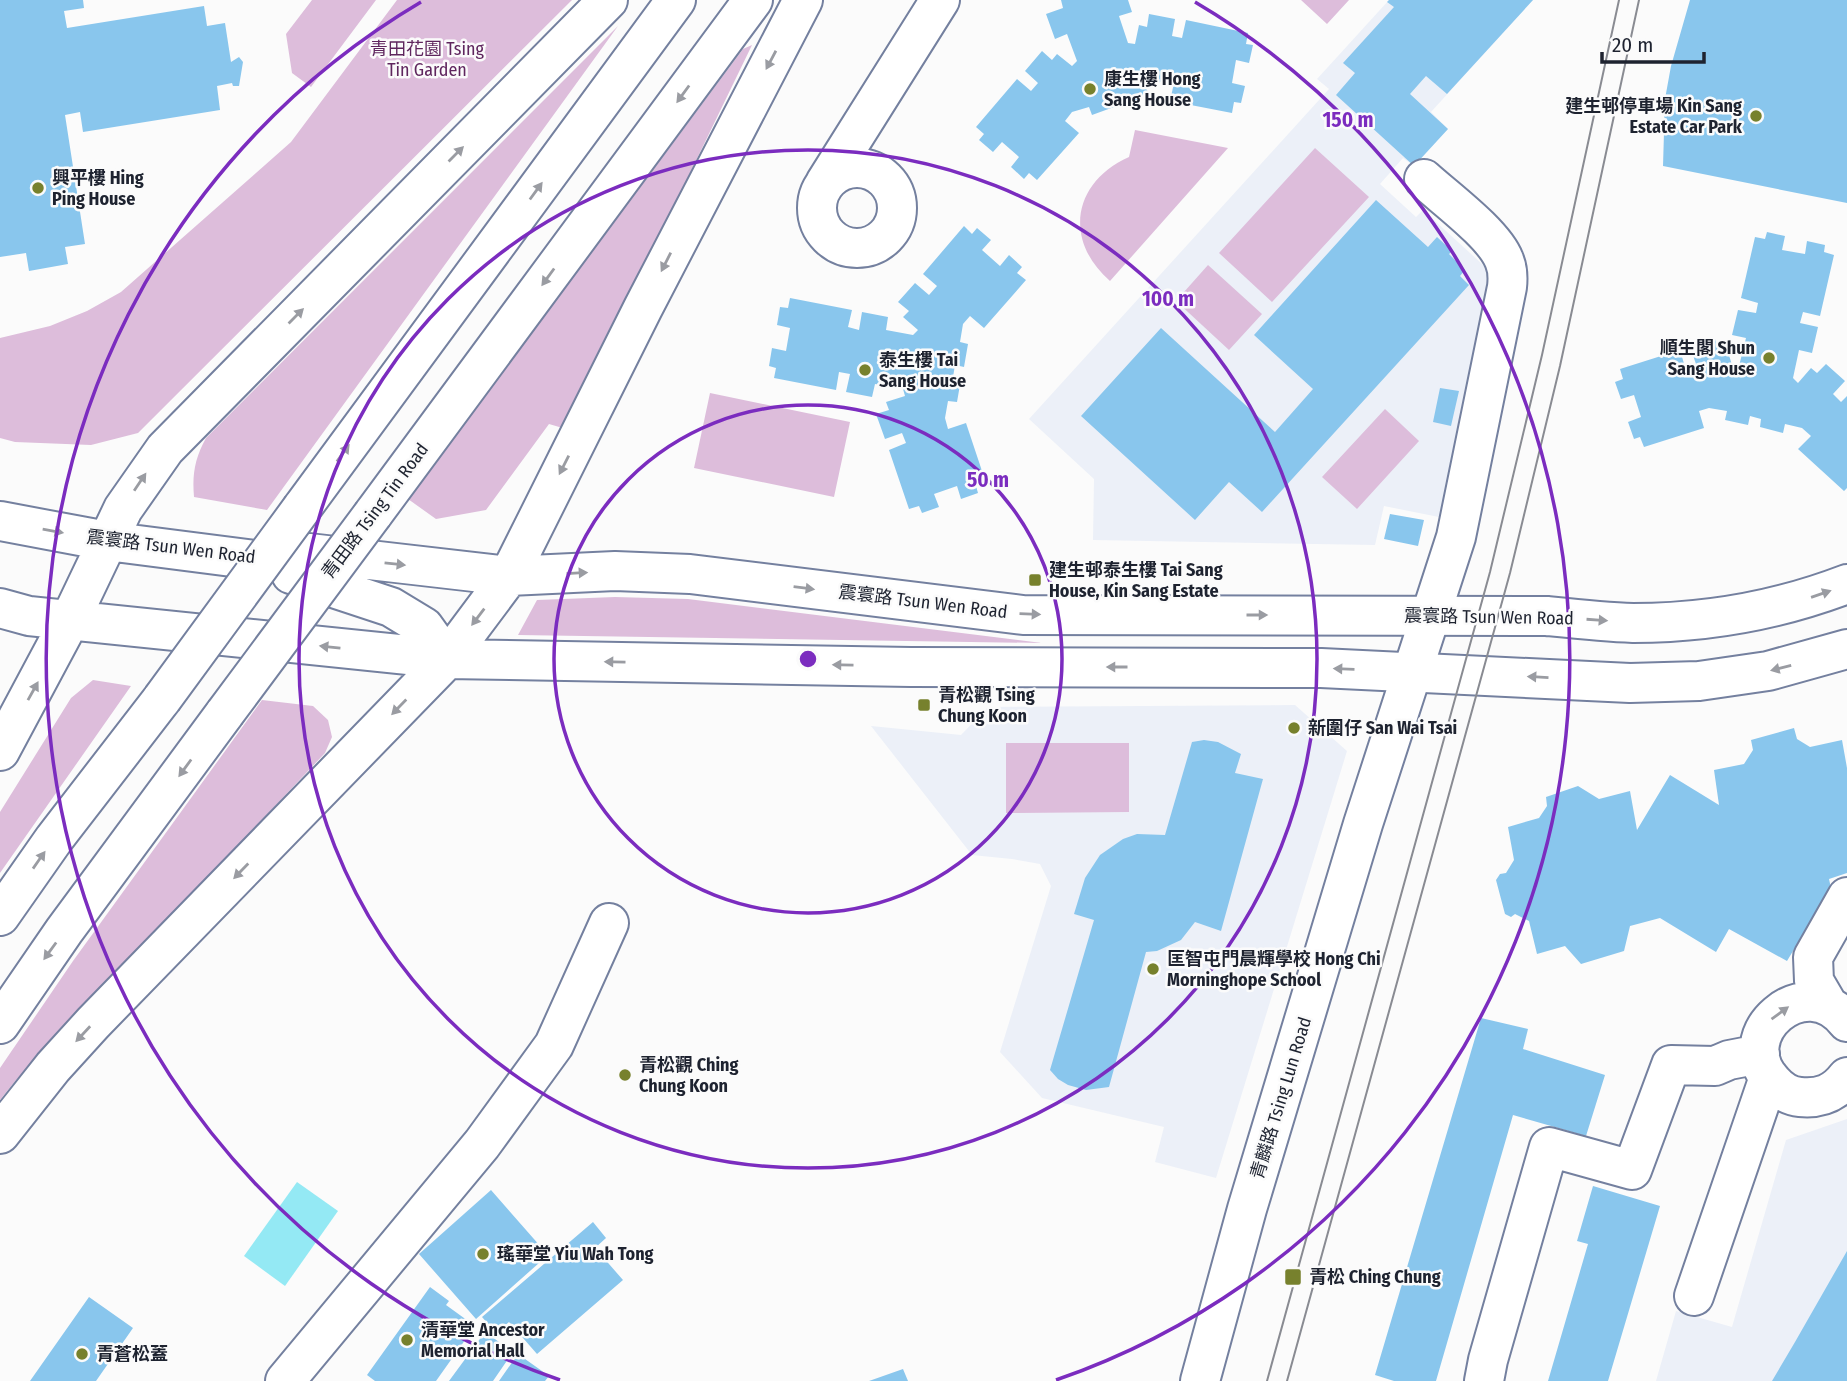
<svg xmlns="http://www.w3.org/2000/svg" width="1847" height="1381" viewBox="0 0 1847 1381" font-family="'Fira Sans Condensed','Noto Sans TC',sans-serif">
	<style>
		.built { fill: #ecf0f8 }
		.green { fill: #ddbddb }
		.water { fill: #94e9f4 }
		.building { fill: #89c6ed }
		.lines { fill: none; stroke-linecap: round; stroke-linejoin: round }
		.minor-casing { stroke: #74809f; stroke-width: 42 }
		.major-casing { stroke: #74809f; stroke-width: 42 }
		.minor { stroke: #fff; stroke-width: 38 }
		.major { stroke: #fff; stroke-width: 38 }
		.tram { stroke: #898b92; stroke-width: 2 }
		.major-bridge-casing { stroke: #74809f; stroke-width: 42; stroke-linecap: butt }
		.major-bridge { stroke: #fff; stroke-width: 38 }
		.oneway { fill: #9a9ca2 }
		.ring { fill: none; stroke: #7b2cbf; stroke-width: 3.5 }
		.poi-dot { fill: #77812d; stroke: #fbfbfb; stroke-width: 2.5 }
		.labels { text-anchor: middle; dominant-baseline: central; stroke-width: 5; stroke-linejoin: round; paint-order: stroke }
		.park-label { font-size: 18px; fill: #5f265e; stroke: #fbfbfb }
		.poi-label { font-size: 18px; font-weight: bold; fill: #1e2330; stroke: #fbfbfb; text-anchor: start }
		.street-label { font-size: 18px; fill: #1e2330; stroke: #fbfbfb }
		.centre { fill: #7b2cbf; stroke: #fbfbfb; stroke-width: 3.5 }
		.ring-label { font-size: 21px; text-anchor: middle; font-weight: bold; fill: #7b2cbf; stroke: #fbfbfb; stroke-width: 5; stroke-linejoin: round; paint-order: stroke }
	</style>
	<rect width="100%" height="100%" fill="#fbfbfb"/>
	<path class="built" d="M1389 0H1533L1431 112 1448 129 1414 166 1403 158 1380 184 1416 217 1423 210 1493 274 1444 518 1384 506 1375 545 1093 540 1094 479 1029 419 1329 89 1317 79Z
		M1295 705 1347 751 1216 1178 1155 1162 1164 1127 1042 1098 1000 1052 1051 886 1040 864 1012 859 972 855 871 726 961 735 988 707Z
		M1847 1119V1381H1656L1676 1311 1732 1327 1786 1140Z"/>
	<path class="green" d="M312 0H376L311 87 292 73 286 34Z
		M397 0H572L138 433 91 445 15 442 0 438V338L50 326 87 311 121 292 291 142Z
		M1301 0H1349L1327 24Z
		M618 26 267 510 194 497C192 474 195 458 206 438Z
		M752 45 566 429 549 424 486 510 436 519 408 499 743 49Z
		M1135 130 1228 148 1110 281C1063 240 1073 182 1129 157Z
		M1315 148 1369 197 1272 302 1219 253Z
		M1208 265 1262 314 1229 350 1176 301Z
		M710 393 850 422 834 497 694 468Z
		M1385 409 1419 441 1357 509 1322 477Z
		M615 597 688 599 1042 643 518 635 537 600Z
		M93 680 131 686 0 873V812L71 698Z
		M262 700 313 706 328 720 332 737 325 753 16 1080 0 1100V1068L73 961Z
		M1006 743H1129V812L1006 813Z"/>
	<path class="water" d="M297 1182 338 1211 285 1286 244 1256Z"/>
	<path class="building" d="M0 0H83L84 8 64 11 67 28 204 6 207 26 225 23 231 62 239 57 243 62 239 86H233L232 83 217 86 220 110 83 132 80 112 65 115 85 244 65 247 68 264 29 271 26 253 0 257Z
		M1061 0H1128L1132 12 1119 16 1128 43 1135 44 1139 25 1147 27 1149 14 1175 19 1172 36 1182 38 1186 20 1248 33 1246 44 1253 45 1249 63 1236 60 1232 83 1245 86 1241 103 1234 102 1232 113 1170 101 1174 83 1163 81 1146 87 1149 95 1127 103 1124 95 1112 99 1114 107 1092 115 1089 107 1072 112 1065 121 1079 133 1037 180 1029 173 1024 179 1011 167 1019 157 1002 142 993 152 979 140 984 134 976 127 1017 79 1031 91 1038 83 1025 71 1042 51 1052 60 1057 54 1072 66 1077 61 1067 34 1055 39 1046 14 1063 8Z
		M1389 0H1533L1447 94 1426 76 1410 94 1448 129 1414 166 1336 95 1355 73 1343 63 1394 7 1387 2Z
		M1690 0H1847V203L1663 166 1665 99 1671 66Z
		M1376 200 1428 247 1437 237 1452 251 1449 254 1465 270 1460 276 1469 285 1262 512 1229 482 1195 520 1081 416 1161 328 1275 432 1313 389 1254 335Z
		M964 226 972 234 977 228 991 240 982 250 1000 266 1009 255 1022 267 1017 273 1026 280 984 328 970 316 963 324 960 342 968 344 964 367 955 365 953 377 961 379 957 402 948 401 945 418 948 429 966 423 986 483 976 486 978 493 961 499 957 486 934 494 939 507 922 513 919 506 909 509 889 450 906 443 902 433 885 439 876 414 889 410 886 402 905 396 903 389 875 384 872 397 846 392 850 374 839 372 836 390 774 378 776 368 769 366 772 348 786 351 790 328 777 325 780 307 788 308 790 298 852 310 848 327 859 330 862 312 888 317 886 330 913 335 918 330 903 317 909 311 898 302 915 283 929 295 937 286 923 274Z
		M1767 232 1785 236 1782 250 1805 254 1807 241 1825 245 1824 252 1834 255 1820 316 1803 312 1800 323 1818 327 1812 353 1799 350 1793 378 1798 383 1811 368 1817 373 1826 364 1845 381 1833 394 1841 402 1847 396V488L1844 491 1798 449 1811 436 1802 428 1785 424 1783 433 1760 427 1761 419 1750 416 1748 425 1725 420 1727 411 1709 408 1699 411 1704 428 1644 447 1640 437 1634 439 1628 422 1641 417 1634 395 1621 399 1615 382 1623 379 1620 369 1680 350 1685 367 1696 364 1690 347 1715 339 1719 352 1727 349 1733 368 1739 366 1746 338 1732 335 1738 310 1756 313 1758 303 1741 298 1755 237 1765 239Z
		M1440 388 1459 391 1451 426 1433 422Z
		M1390 514 1424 520 1418 546 1384 539Z
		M1794 728 1797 739 1810 747 1842 740 1847 768V873L1829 879 1833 897 1823 901 1787 961 1729 929 1716 952 1660 918 1630 926 1624 951 1581 964 1565 946 1537 954 1529 921 1515 914 1511 917 1505 914 1496 880 1500 874 1506 873 1514 860 1508 827 1539 818 1547 806 1546 797 1578 786 1599 799 1630 791 1637 830 1670 775 1719 805 1714 770 1744 764 1753 750 1751 740Z
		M1204 740 1218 742 1241 754 1235 773 1263 779 1221 931 1195 922 1181 940 1157 951 1146 952 1109 1087 1086 1090 1068 1085 1058 1079 1050 1070 1094 920 1074 914 1085 878 1100 855 1123 839 1137 834 1165 835 1192 742Z
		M1481 1018 1528 1029 1523 1049 1605 1075 1586 1136 1513 1115 1436 1381H1394L1375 1375Z
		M1593 1186 1660 1206 1608 1381H1548L1588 1244 1577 1241Z
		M491 1190 548 1255 476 1319 419 1254Z
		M593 1222 606 1238 595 1248 623 1280 537 1354 509 1322 496 1333 482 1317Z
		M1847 1251V1381H1772L1795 1342Z
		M430 1287 449 1301 446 1305 475 1326 436 1381H375L367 1375Z
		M89 1297 133 1328 96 1381H30Z
		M485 1332 513 1352 493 1381H449Z
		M518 1354 549 1376 545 1381H499Z
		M903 1369 908 1381H869Z"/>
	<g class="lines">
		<g class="minor-casing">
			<path id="minor" d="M817 208a40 40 0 1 1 80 0a40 40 0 1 1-80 0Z
				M825 183 940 0
				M1828 1005 1814 981 1813 957 1847 897
				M1847 1022C1805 967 1728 1036 1773 1082 1780 1090 1789 1096 1800 1097 1820 1099 1835 1093 1847 1077
				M1694 1296 1769 1077
				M285 1381 482 1144 554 1045 609 923
				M1200 1381 1247 1209 1363 824 1456 537 1507 287C1508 278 1508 269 1504 260 1494 234 1446 199 1424 179
				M1484 1381 1488 1360 1549 1147 1632 1170 1671 1065 1715 1066 1729 1060 1760 1054"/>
		</g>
		<g class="major-casing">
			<path id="major" d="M302 508 676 0
				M373 514 753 0
				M0 521 107 541 255 560 309 553 509 576 615 571 690 574 1023 615 1547 616C1576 619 1604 622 1633 623 1706 623 1779 610 1847 584
				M291 574 391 607 424 627 447 659
				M0 608 29 616 447 659 911 667 1321 668 1630 683 1699 681 1768 671 1847 649
				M0 751 70 620 123 509 165 449 608 0
				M0 916 54 839 162 699
				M0 1024 64 931 225 713
				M0 1134 53 1067 93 1023 447 659 509 576 643 308 803 0"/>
		</g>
		<use href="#minor" class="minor"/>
		<use href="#major" class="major"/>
		<path class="tram" d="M1267 1381 1490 572 1542 355 1619 0
			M1287 1381 1510 573 1560 366 1639 0"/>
		<g class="major-bridge-casing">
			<path id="major-bridge" d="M162 699 302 508
				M225 713 373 514"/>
		</g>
		<use href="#major-bridge" class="major-bridge"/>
	</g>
	<defs><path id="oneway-solid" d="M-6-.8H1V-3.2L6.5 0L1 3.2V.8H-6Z" transform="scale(1.75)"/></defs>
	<g class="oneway">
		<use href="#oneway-solid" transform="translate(771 60) rotate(118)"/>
		<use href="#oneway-solid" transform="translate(683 94) rotate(126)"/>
		<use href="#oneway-solid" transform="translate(456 154) rotate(-45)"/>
		<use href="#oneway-solid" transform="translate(536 191) rotate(-54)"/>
		<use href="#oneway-solid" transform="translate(666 262) rotate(117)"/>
		<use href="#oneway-solid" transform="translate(548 277) rotate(126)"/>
		<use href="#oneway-solid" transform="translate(296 316) rotate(-45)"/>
		<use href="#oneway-solid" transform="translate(343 453) rotate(-54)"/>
		<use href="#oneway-solid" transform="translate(564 465) rotate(117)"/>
		<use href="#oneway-solid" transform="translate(140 482) rotate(-56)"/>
		<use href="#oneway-solid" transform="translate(53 531) rotate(10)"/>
		<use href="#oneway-solid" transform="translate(395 564) rotate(6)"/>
		<use href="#oneway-solid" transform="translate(577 573) rotate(-3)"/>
		<use href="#oneway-solid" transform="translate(804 588) rotate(7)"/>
		<use href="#oneway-solid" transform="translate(1821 594) rotate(-19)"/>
		<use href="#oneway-solid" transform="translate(1030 614) rotate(2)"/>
		<use href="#oneway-solid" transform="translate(1257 615)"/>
		<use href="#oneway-solid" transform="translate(478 617) rotate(127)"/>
		<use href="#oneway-solid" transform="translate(1597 620) rotate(4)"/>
		<use href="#oneway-solid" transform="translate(330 647) rotate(-174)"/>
		<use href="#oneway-solid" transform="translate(615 662) rotate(-179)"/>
		<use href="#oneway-solid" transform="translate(843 665) rotate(-179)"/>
		<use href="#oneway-solid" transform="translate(1117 667) rotate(-180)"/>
		<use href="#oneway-solid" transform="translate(1781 668) rotate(166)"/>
		<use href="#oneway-solid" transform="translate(1344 669) rotate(-178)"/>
		<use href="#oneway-solid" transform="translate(1538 677) rotate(-177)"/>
		<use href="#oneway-solid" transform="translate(33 691) rotate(-61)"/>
		<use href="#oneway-solid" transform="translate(399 707) rotate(134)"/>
		<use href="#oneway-solid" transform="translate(185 768) rotate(126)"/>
		<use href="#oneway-solid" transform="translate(39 860) rotate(-55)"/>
		<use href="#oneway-solid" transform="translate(241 871) rotate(134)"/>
		<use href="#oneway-solid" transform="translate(50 951) rotate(126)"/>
		<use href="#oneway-solid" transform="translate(1780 1013) rotate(-36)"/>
		<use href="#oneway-solid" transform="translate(83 1034) rotate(133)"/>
	</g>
	<g class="ring">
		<circle cx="808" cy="659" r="254"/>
		<circle cx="808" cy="659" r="509"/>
		<path d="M560 1380A763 763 0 0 1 421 2M1195 2A763 763 0 0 1 1056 1380"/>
	</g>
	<g class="poi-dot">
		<circle cx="1090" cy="89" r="7"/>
		<circle cx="1756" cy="116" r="7"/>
		<circle cx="38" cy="188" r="7"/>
		<circle cx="1769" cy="358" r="7"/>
		<circle cx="865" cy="370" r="7"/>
		<rect x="1028" y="573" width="14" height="14" rx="3.5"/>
		<rect x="917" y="698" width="14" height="14" rx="3.5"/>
		<circle cx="1294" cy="728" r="7"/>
		<circle cx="1153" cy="969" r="7"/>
		<circle cx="625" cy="1075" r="7"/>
		<circle cx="483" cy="1254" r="7"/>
		<rect x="1284" y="1268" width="18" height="18" rx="3.5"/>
		<circle cx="407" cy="1340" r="7"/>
		<circle cx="82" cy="1354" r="7"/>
	</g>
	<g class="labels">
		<g class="park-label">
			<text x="427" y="49">青田花園 Tsing<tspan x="427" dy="21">Tin Garden</tspan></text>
		</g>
		<g class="poi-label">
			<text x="1104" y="79">康生樓 Hong<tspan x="1104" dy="21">Sang House</tspan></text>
			<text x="1742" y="106" text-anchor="end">建生邨停車場 Kin Sang<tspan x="1742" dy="21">Estate Car Park</tspan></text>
			<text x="52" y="178">興平樓 Hing<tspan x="52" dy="21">Ping House</tspan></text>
			<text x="1755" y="348" text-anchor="end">順生閣 Shun<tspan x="1755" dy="21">Sang House</tspan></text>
			<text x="879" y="360">泰生樓 Tai<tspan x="879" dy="21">Sang House</tspan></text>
			<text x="1049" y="570">建生邨泰生樓 Tai Sang<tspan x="1049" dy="21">House, Kin Sang Estate</tspan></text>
			<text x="938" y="695">青松觀 Tsing<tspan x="938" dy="21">Chung Koon</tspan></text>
			<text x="1308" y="728">新圍仔 San Wai Tsai</text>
			<text x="1167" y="959">匡智屯門晨輝學校 Hong Chi<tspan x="1167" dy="21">Morninghope School</tspan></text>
			<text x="639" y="1065">青松觀 Ching<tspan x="639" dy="21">Chung Koon</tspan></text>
			<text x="497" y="1254">瑤華堂 Yiu Wah Tong</text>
			<text x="1309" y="1277">青松 Ching Chung</text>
			<text x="421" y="1330">清華堂 Ancestor<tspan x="421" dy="21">Memorial Hall</tspan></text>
			<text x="96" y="1354">青蒼松蓋</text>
		</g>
		<g class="street-label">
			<text transform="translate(375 511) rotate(-53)">青田路 Tsing Tin Road</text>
			<text transform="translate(171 547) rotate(7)">震寰路 Tsun Wen Road</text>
			<text transform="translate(923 602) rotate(7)">震寰路 Tsun Wen Road</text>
			<text transform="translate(1489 617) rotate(1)">震寰路 Tsun Wen Road</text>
			<text transform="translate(1281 1098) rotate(-73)">青麟路 Tsing Lun Road</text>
		</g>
	</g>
	<circle cx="808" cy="659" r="10" class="centre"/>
	<g class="ring-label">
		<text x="1348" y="127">150 m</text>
		<text x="1168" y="306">100 m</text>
		<text x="988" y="487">50 m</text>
	</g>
	<path d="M1602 52v10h102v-10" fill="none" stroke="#1e2330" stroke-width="3.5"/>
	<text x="1612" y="52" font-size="21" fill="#1e2330" stroke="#fbfbfb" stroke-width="5" paint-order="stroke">20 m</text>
</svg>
